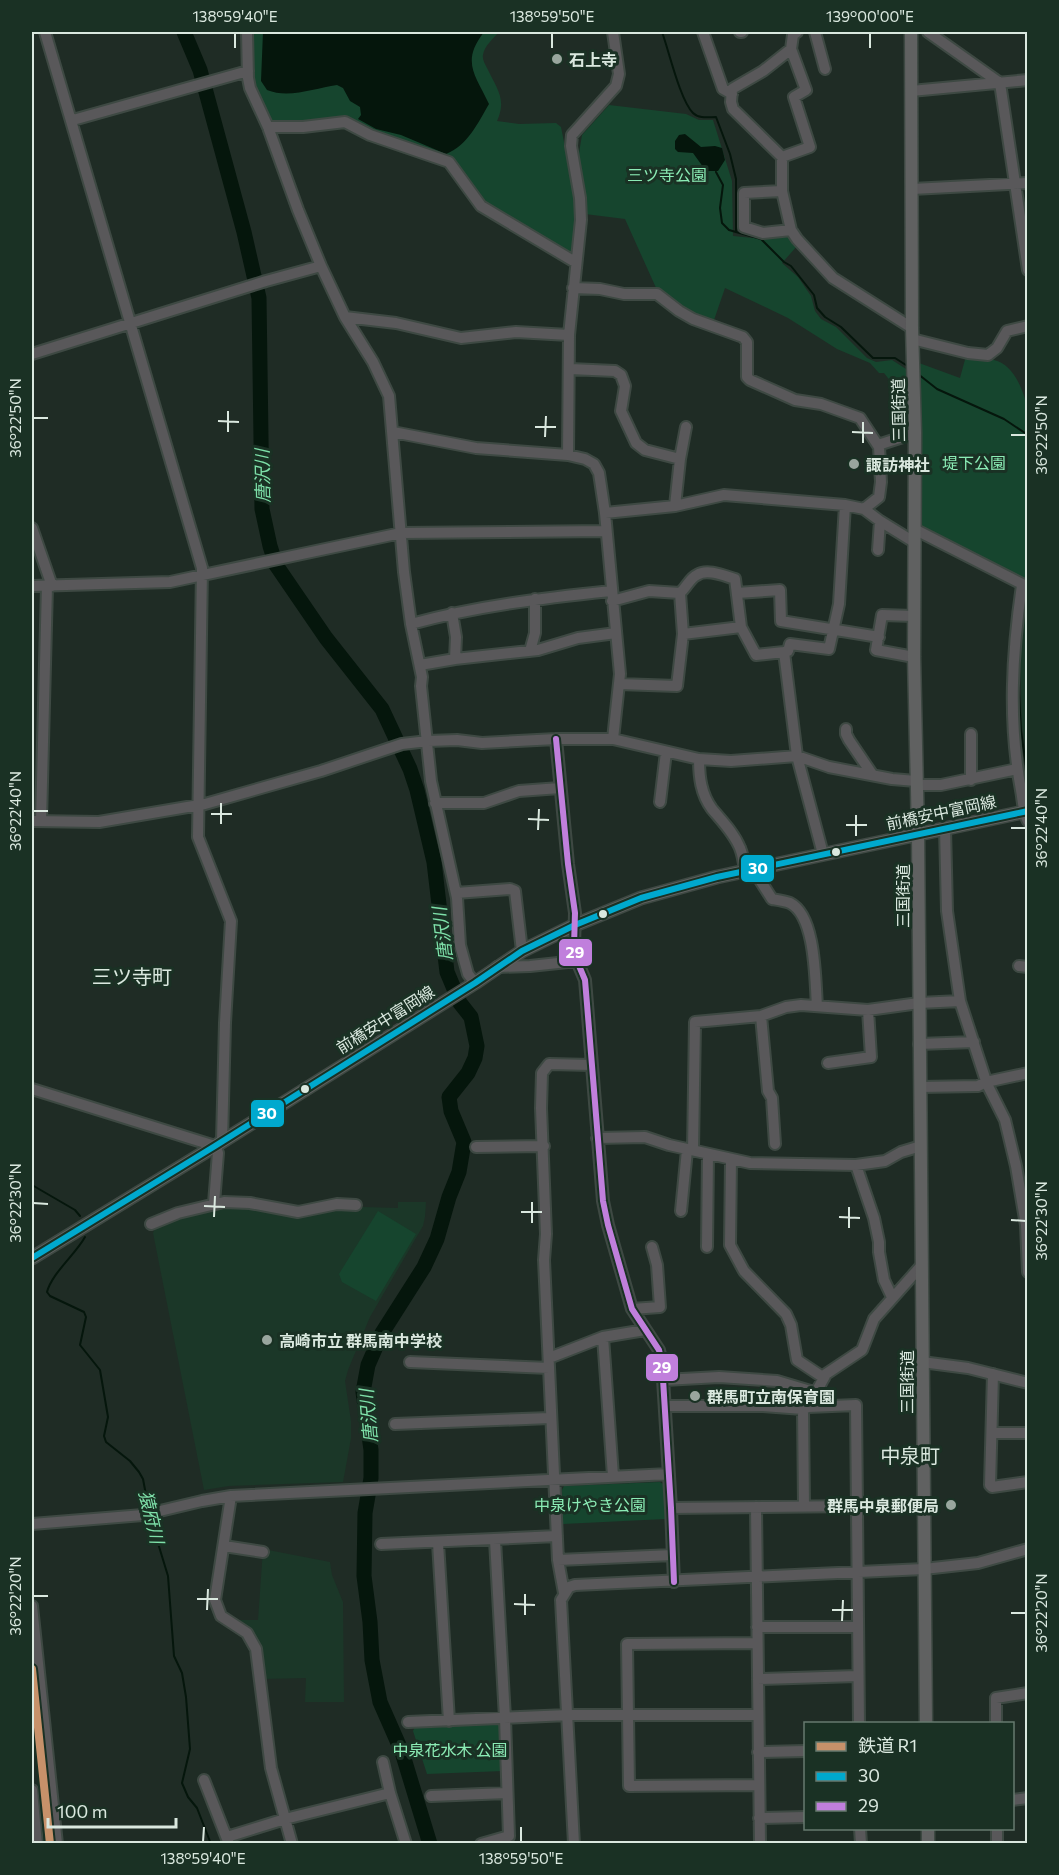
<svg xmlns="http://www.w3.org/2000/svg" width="1059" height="1875" viewBox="0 0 1059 1875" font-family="Commissioner,'Noto Sans JP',sans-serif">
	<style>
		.built { fill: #1b3728 }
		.green { fill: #16452e }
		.water { fill: #05160c }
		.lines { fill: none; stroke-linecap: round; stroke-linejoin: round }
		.stream { stroke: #05160c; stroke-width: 2 }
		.river { stroke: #05160c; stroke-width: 15 }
		.minor-casing { stroke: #3e4943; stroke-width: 14 }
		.major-casing { stroke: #3e4943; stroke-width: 15 }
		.minor { stroke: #59585a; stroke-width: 10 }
		.major { stroke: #606161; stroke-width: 12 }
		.bus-1-casing { stroke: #1a3124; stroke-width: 10 }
		.bus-2-casing { stroke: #1a3124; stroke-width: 10 }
		.bus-1 { stroke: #00a9ce; stroke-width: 6 }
		.bus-2 { stroke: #c07fdc; stroke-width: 6 }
		.rail-1-casing { stroke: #1a3124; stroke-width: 12 }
		.rail-1 { stroke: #c7916a; stroke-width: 8 }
		.ticks { fill: none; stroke: #dae8df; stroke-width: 2 }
		.poi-dot { fill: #99a69e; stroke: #1a3124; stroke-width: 2 }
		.bus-dot { fill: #dae8df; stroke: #1a3124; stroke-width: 2 }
		.labels { text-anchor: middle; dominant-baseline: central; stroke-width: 6; stroke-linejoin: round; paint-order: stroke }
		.poi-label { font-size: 16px; font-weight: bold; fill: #dae8df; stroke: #1a3124; text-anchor: start }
		.park-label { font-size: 16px; fill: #8becb5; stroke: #1a3124 }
		.street-label { font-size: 16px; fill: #dae8df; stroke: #1a3124 }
		.water-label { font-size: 18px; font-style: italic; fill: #7ee0a9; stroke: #1a3124 }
		.quarter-label { font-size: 20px; fill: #dae8df; stroke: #1a3124 }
		.line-badge { stroke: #1a3124; stroke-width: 2 }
		.badge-label { font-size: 16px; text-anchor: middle; font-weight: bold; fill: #fff }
		.neatline { fill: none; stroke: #dae8df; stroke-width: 2 }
		.ticks-label { font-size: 15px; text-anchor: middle; fill: #dae8df }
	</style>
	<rect width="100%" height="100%" fill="#1f2c25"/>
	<path class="built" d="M1027 598V760L1022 725 1020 651Z
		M398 1202H426L425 1217 423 1226 370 1317 348 1370 345 1381 351 1421V1438L343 1482 229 1486 204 1490 153 1233 156 1226 178 1217 226 1207 248 1208 296 1217 338 1209 359 1210 363 1207 398 1208Z
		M263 1549 330 1562 332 1575 343 1602 344 1702H305L306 1678 263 1679 249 1629 235 1620H258Z"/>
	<path class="green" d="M249 32H499C494 38 484 46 483 55 482 59 485 64 487 68 497 89 507 99 497 121L519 124 556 123 561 127 568 162 578 159 582 135 609 105 686 114 699 120H713L732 181 733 236 753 238 790 232 798 245 782 263 798 277 811 296 815 311 821 319 836 327 867 358 876 362 892 360 906 369 907 402 884 373H879L870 363 837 349 788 318 725 288 714 320 701 318 689 313 657 290 625 219 585 214 580 172 570 174 579 218 573 252 565 253 490 207 455 161 374 133 348 119 268 124 252 85Z
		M966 356C976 361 984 358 994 360 1015 365 1023 391 1028 409L1027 580 921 526 919 363 960 378Z
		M378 1211 416 1234 376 1301 342 1282 339 1274Z
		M660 1482 664 1485 665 1519 563 1524 562 1490 564 1486Z
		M498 1723 501 1726 503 1771 427 1774 413 1731 415 1727Z"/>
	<path class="water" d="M263 32H484C461 62 475 74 489 104 478 123 467 146 446 154L401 135 376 129 358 119 361 115 360 107 350 101 343 88 337 85C315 88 289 99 267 90L261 81Z
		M685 134 701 147 715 146 722 148 725 160 718 171H706L693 153 678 152 675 149V141L679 135Z"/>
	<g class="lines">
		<path class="stream" d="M662 32C669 51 680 100 693 113 699 119 709 117 716 117L730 154 736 179V232L761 239 784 262 791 266 814 295 817 308 825 317 841 327 873 358H895L909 367
			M716 172 723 185 720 208 722 223 729 230 736 232
			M918 374 937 389 1004 419 1028 435
			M1018 676 1021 731 1028 779
			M32 1185 75 1210 80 1216
			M85 1237C75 1255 52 1273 47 1292L50 1296 84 1312 86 1317 80 1345 100 1370 108 1417 104 1436 106 1442 130 1461 139 1472 143 1479 149 1511
			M150 1517 168 1576 174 1656 182 1673 186 1697 190 1749 182 1783 188 1797 197 1808 211 1844"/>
		<path class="river" d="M184 32 200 70 244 232 259 298 262 509 270 546 276 565 326 638 382 709 410 769 417 790 434 862 447 972 460 1003 471 1017 477 1046 475 1058 468 1073 449 1097 451 1111 464 1142 459 1172 449 1197 437 1239 424 1267 382 1333 368 1365 363 1392 371 1450V1478L365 1513 364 1576 370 1622 372 1660 380 1702 402 1752 430 1844"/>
		<g class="minor-casing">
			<path id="minor" d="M45 32 202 568 198 837 231 921 225 1023 222 1141
				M247 32 248 78 250 88 268 127 298 210 321 266 345 317 373 362 389 396 404 572 411 624 422 677 421 686 431 781 457 898 460 945 468 974 475 983
				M703 32 723 89 732 94
				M740 32H742
				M797 32 793 35 791 49 763 71 732 89 731 102 733 109 782 157V191L791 230 797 239 833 278 912 328
				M815 32 825 69
				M928 32 1000 83 1028 270
				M911 91 1028 80
				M73 120 248 71
				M268 127H303L345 122 370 135 449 162 481 206 575 262
				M782 157 810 147 794 97 806 90 791 49
				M912 189 1028 183
				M782 191 744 193V227L763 233 791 230
				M573 288 600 289 624 294H657L679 311 693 319 743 337 747 342V377L750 380 795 400 821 404 860 418 879 447 881 482 879 497 864 509
				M345 317 396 323 461 338 516 332 569 335
				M912 339 968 353 988 355 997 348 1007 331 1028 326
				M32 354 266 281 321 266
				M570 369 615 371 621 375 625 386 621 411 636 443 645 450 680 459
				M393 432 476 448 568 455 585 459 594 464 599 473 605 513 620 674 613 739
				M878 445 915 433
				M568 455 569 335 581 220 580 198 571 146 572 135 616 86 619 74 613 32
				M675 506 680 459 686 427
				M605 513 675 506 724 495 845 505 864 509 880 521 914 542
				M32 528 52 586
				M914 529 1026 586
				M878 550 880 521
				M1022 585C1012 654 1008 721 1021 790 1023 800 1023 813 1028 821
				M32 586 170 582 401 533 606 531
				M737 593 780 590 781 621 879 637
				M612 601 649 591 680 593C686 588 690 578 697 575 707 568 725 576 735 579L741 627 756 655 784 652 788 651 790 644 829 649 839 604 845 505
				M452 613 456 637 455 659
				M411 624C476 606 544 598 611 591
				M683 634 741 627
				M530 651 535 633V599
				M784 652 797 756 823 854
				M914 657 876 650 882 615 914 616
				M420 665 455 659 538 650 578 638 616 633
				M619 684 677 686 683 634 680 593
				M846 729V734L849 740 872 774
				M556 739 568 864 575 913 574 946 577 961 585 980 587 1004 603 1201 608 1225 632 1309 659 1350 662 1363 671 1508 674 1582
				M699 759C699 777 701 794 712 809 722 821 734 833 740 848 743 855 744 863 745 871
				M971 780V734
				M916 785H941L1017 769
				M660 802 666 752
				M435 803H484L519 791 560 788
				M32 821 99 822 205 804 321 771 402 744 428 741 457 740 482 743 556 739H613L699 759 731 761 797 756 829 767 892 779 916 781
				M41 821 47 586
				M945 828 947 911 960 1001 987 1084 1005 1120 1016 1166 1026 1225 1028 1272
				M753 869 772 899C778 900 785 901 790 903 816 916 815 980 817 1006
				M456 893 510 889 515 891 522 951
				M1019 966 1028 967
				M497 967 530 966 577 961
				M761 1016 768 1091 772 1098 775 1144
				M919 1044 974 1042
				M828 1063 871 1057 868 1010
				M920 1087 978 1086 986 1082 1028 1073
				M32 1089 215 1146 218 1153 214 1203
				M597 1138 645 1137 669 1145 750 1163 856 1165 885 1161 901 1152 921 1146
				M476 1147 544 1146
				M693 1150 695 1022 761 1016 786 1007 801 1005 868 1010 919 1003 960 1001
				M731 1160 730 1245 744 1271 786 1314 791 1325 797 1360 824 1378
				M856 1165 874 1218 879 1242V1252L884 1280 892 1297
				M681 1211 687 1150
				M151 1224 178 1213 224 1202 250 1203 298 1212 337 1204 356 1205
				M707 1247 708 1154
				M632 1309 660 1307 657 1265 652 1247
				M603 1337 613 1476
				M549 1358 603 1337 645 1330
				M410 1362 549 1368
				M922 1362 968 1368 1028 1383
				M993 1374 990 1485 992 1487 1028 1482
				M664 1380 719 1377 777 1381 817 1393
				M665 1406H763L803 1409
				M808 1407 856 1405 859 1724
				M395 1424 550 1418
				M992 1433H1028
				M231 1496 215 1600 221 1616 247 1633 256 1649 271 1768 292 1844
				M804 1506 803 1409 808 1407 826 1374 862 1350 874 1319 921 1266
				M756 1507 760 1844
				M671 1508 857 1506
				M32 1524 143 1515 202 1501 231 1496 669 1474
				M438 1543 449 1721
				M381 1544 557 1536
				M224 1546 263 1552
				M558 1560 673 1555
				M564 1593 558 1560 544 1260 546 1234 541 1108 542 1073 549 1064 592 1065
				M32 1606 57 1844
				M757 1627H857
				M756 1643 627 1644 629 1786 759 1785
				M758 1679 857 1676
				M408 1722 568 1715H758
				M996 1724V1698L1028 1693
				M758 1752 806 1751
				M383 1762 390 1793 406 1844
				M204 1780 229 1844
				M32 1790 37 1844
				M431 1796 507 1793
				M1012 1800 1028 1798
				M759 1818 806 1817
				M860 1828 861 1844
				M227 1837 285 1819 390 1793
				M481 1844 509 1836 505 1718 495 1540
				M574 1844 561 1600 569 1587 575 1585 924 1569 978 1563 1028 1549
				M997 1844V1828"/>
		</g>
		<g class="major-casing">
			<path id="major" d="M911 32 912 328 915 433 914 657 918 834 926 1724
				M32 1258 215 1146 475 983 522 951 575 925 641 898 717 877 1028 811
				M928 1828V1844"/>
		</g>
		<use href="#minor" class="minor"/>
		<use href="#major" class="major"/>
		<g class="bus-1-casing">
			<path id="bus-1" d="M32 1258 215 1146 475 983 522 951 575 925 641 898 717 877 1028 811"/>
		</g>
		<g class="bus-2-casing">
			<path id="bus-2" d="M556 739 568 864 575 913 574 946 577 961 585 980 587 1004 603 1201 608 1225 632 1309 659 1350 662 1363 671 1508 674 1582"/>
		</g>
		<use href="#bus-1" class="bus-1"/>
		<use href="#bus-2" class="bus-2"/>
		<g class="rail-1-casing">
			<path id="rail-1" d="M32 1669 50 1844"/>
		</g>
		<use href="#rail-1" class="rail-1"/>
	</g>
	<path class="ticks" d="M235 48V33M552 48V33M870 48V33M33 418H48M218 421 239 422M535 427H556M228 432V411M852 432 873 433M1011 435H1026M545 437 546 416M863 443V422M33 811H48M211 814H232M528 819 549 820M221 824V803M846 825H867M1011 828H1026M538 830 539 809M856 836V815M33 1203 48 1204M204 1206 225 1207M521 1212H542M214 1217 215 1196M839 1217 860 1218M1011 1220 1026 1221M532 1223V1202M849 1228V1207M33 1596H48M197 1599H218M514 1604 535 1605M207 1610 208 1589M832 1610H853M1011 1613H1026M525 1615V1594M842 1621 843 1600M203 1842 204 1827M521 1842V1827"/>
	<g class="poi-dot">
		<circle cx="557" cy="59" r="6"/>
		<circle cx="854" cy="464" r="6"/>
		<circle cx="267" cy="1340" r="6"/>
		<circle cx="695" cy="1396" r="6"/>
		<circle cx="951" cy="1505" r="6"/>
	</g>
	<g class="bus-dot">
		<circle cx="836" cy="852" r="5"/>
		<circle cx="603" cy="914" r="5"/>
		<circle cx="305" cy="1089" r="5"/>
	</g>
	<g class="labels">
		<g class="poi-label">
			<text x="569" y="59">石上寺</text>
			<text x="866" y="464">諏訪神社</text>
			<text x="279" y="1340">高崎市立 群馬南中学校</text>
			<text x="707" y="1396">群馬町立南保育園</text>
			<text x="939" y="1505" text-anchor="end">群馬中泉郵便局</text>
		</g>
		<g class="park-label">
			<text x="667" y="174">三ツ寺公園</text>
			<text x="974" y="462">堤下公園</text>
			<text x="590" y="1504">中泉けやき公園</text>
			<text x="450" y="1749">中泉花水木 公園</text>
		</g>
		<g class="street-label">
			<text transform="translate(898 410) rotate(-91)">三国街道</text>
			<text transform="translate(941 812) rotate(-12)">前橋安中富岡線</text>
			<text transform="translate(902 896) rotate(-90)">三国街道</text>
			<text transform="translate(385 1019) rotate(-32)">前橋安中富岡線</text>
			<text transform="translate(906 1382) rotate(-90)">三国街道</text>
		</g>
		<g class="water-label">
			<text transform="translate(262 476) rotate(-91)">唐沢川</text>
			<text transform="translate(442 934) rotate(-97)">唐沢川</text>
			<text transform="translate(368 1416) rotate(-95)">唐沢川</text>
			<text transform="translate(152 1517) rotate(77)">猿府川</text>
		</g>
		<g class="quarter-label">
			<text x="132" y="976">三ツ寺町</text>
			<text x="910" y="1455">中泉町</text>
		</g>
	</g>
	<g class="line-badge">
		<rect x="740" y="854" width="35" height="29" rx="6" fill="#00a9ce"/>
		<rect x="558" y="938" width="35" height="29" rx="6" fill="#c07fdc"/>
		<rect x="250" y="1099" width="35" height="29" rx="6" fill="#00a9ce"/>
		<rect x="645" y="1353" width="34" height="29" rx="6" fill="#c07fdc"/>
	</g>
	<g class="badge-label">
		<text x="758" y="874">30</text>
		<text x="575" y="958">29</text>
		<text x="267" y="1119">30</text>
		<text x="662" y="1373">29</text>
	</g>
	<rect width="1059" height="1875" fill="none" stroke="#1a3124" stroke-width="66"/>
	<rect x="804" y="1722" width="210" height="108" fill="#1a3124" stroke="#677a6f" stroke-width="1.5"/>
	<rect x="816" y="1742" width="30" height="9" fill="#c7916a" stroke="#677a6f" stroke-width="1.5"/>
	<text x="858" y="1752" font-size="18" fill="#dae8df">鉄道 R1</text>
	<rect x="816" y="1772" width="30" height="9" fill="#00a9ce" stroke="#677a6f" stroke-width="1.5"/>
	<text x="858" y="1782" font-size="18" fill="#dae8df">30</text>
	<rect x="816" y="1802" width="30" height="9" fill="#c07fdc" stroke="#677a6f" stroke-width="1.5"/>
	<text x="858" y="1812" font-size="18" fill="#dae8df">29</text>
	<path d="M48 1818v9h128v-9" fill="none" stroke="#dae8df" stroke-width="3"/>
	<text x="57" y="1818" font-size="18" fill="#dae8df" stroke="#1a3124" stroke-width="4.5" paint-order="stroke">100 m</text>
	<rect x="33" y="33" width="993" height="1809" class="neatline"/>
	<g class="ticks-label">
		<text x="235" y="22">138°59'40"E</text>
		<text x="552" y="22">138°59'50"E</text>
		<text x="870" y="22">139°00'00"E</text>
		<text transform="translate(16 418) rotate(-90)" y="5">36°22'50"N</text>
		<text transform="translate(1042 435) rotate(-90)" y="5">36°22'50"N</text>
		<text transform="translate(16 811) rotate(-90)" y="5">36°22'40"N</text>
		<text transform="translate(1042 828) rotate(-90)" y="5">36°22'40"N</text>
		<text transform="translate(16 1203) rotate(-90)" y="5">36°22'30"N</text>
		<text transform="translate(1042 1221) rotate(-90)" y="5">36°22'30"N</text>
		<text transform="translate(16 1596) rotate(-90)" y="5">36°22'20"N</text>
		<text transform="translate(1042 1613) rotate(-90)" y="5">36°22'20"N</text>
		<text x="203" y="1864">138°59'40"E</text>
		<text x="521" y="1864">138°59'50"E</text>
	</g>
</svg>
